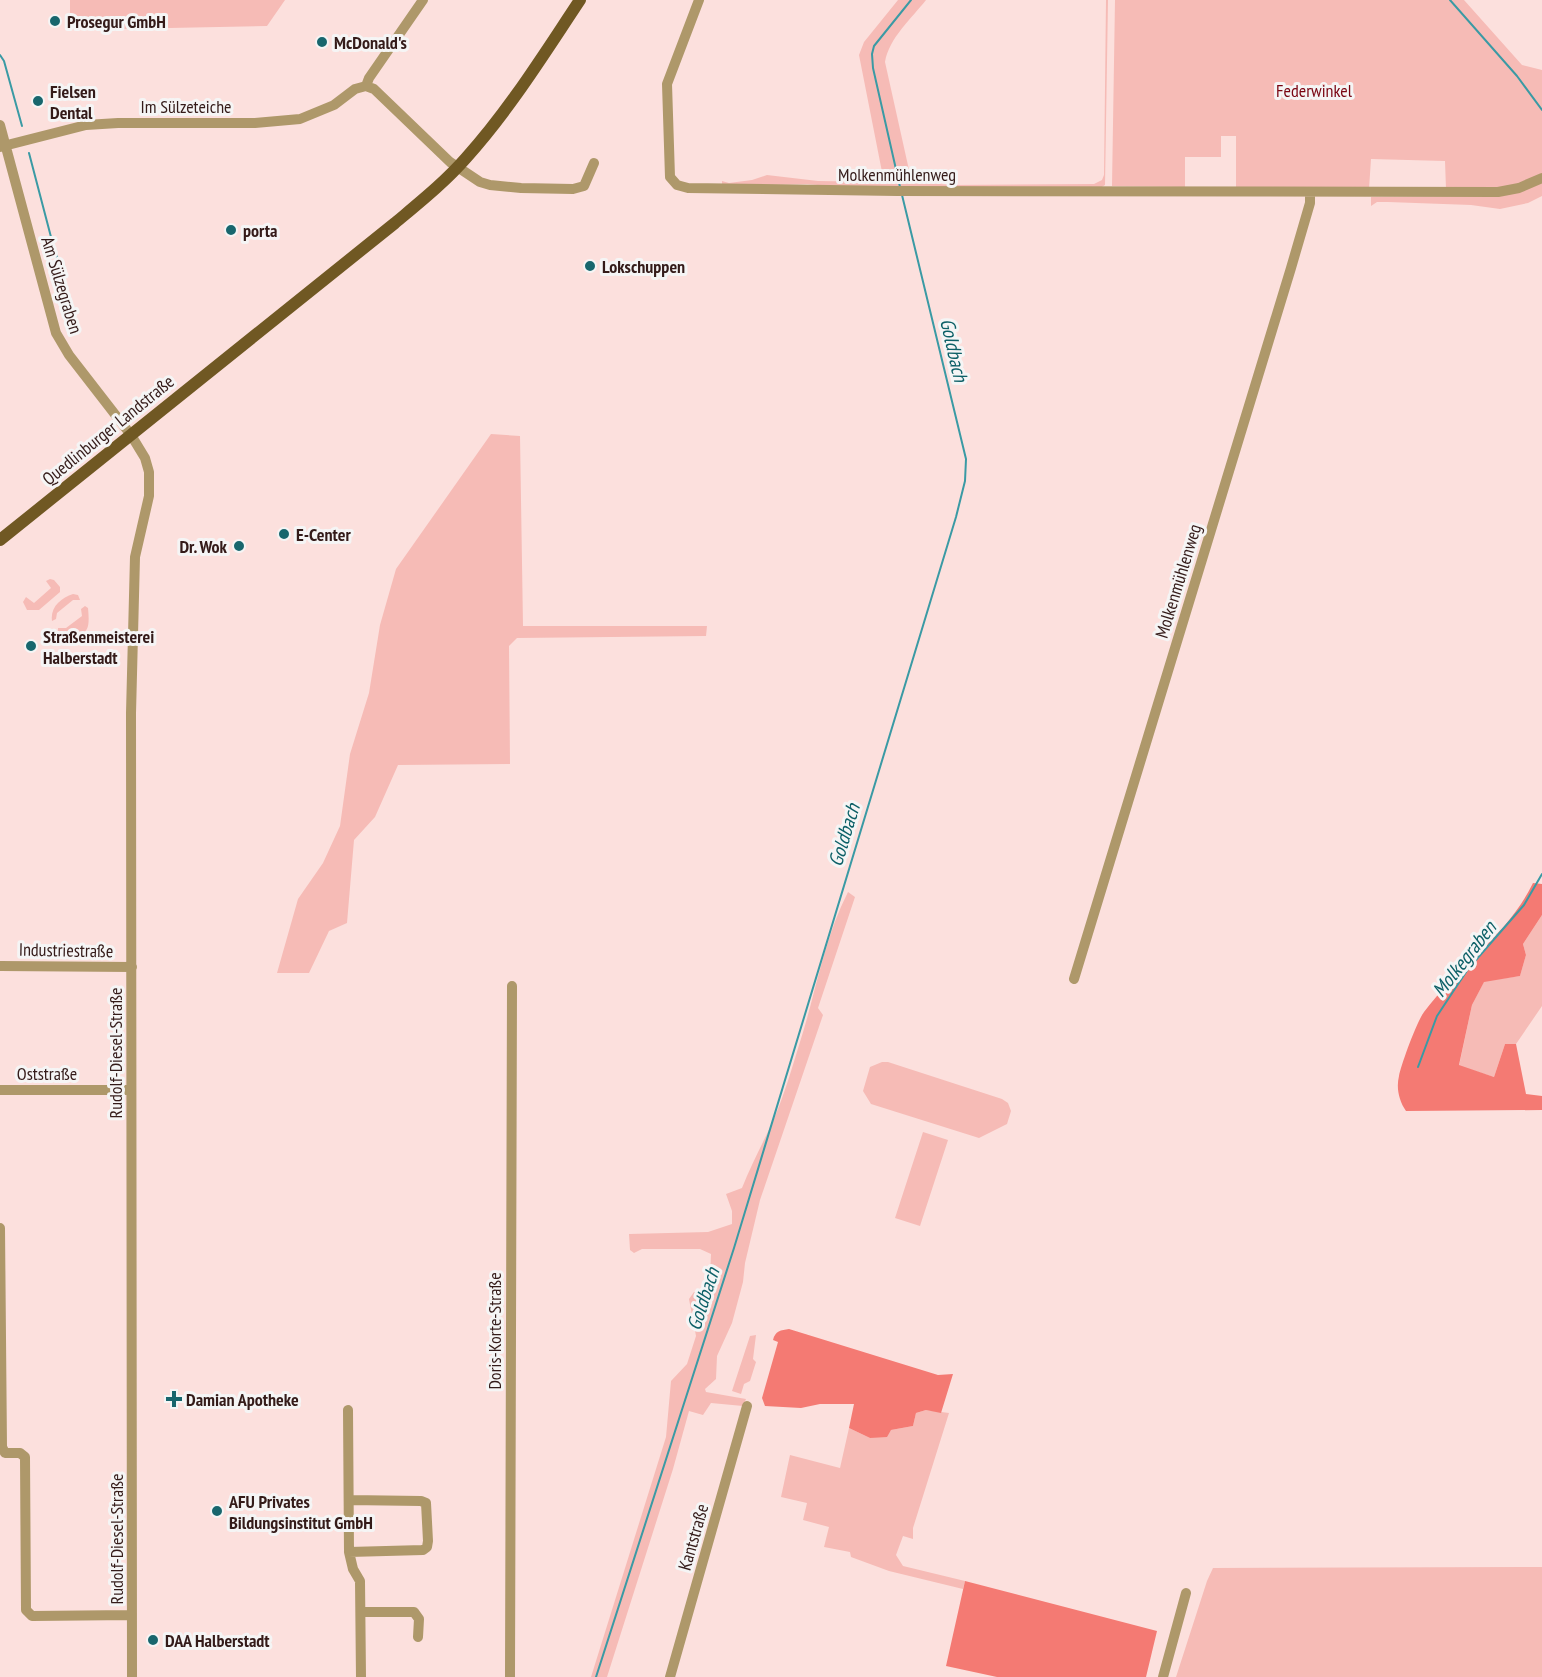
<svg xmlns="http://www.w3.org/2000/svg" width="1542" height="1677" viewBox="0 0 1542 1677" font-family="'PT Sans Narrow',sans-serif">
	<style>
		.green { fill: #f6bbb6 }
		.forest { fill: #f47a73 }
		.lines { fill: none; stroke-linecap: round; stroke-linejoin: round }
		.stream { stroke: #3a9aa4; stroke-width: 2 }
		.minor { stroke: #ae986a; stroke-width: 10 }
		.major { stroke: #705823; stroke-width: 12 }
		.poi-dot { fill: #18666d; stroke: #f5f5f5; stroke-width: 2 }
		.labels { text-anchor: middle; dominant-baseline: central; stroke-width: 6; stroke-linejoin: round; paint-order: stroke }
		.poi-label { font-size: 18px; font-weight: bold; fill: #341b19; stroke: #f5f5f5; text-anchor: start }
		.park-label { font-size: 18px; fill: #7a0512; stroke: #f5f5f5 }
		.street-label { font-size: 18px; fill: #341b19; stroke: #f5f5f5 }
		.water-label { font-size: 20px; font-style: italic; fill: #0d6067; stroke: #f5f5f5 }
	</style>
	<rect width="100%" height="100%" fill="#fce0dd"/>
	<path class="green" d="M70 0H285L267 26 70 30Z
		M898 0H926C912 18 889 38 885 62L911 179 914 182 952 185 1094 184 1102 180 1104 175 1106 0H1108L1105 185 1100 188 829 186 807 184 722 186V181L729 183 752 180 767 175 818 181 884 182 859 55 864 42Z
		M1115 0H1464L1522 65 1542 70V174C1514 193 1477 189 1446 189L1445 161 1371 159 1369 189 1236 188V136H1221V157H1185V187L1112 186Z
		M1542 182V196L1528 203 1500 209 1471 205 1388 202H1377L1371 206V197L1480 196Z
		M491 434 520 436 523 626H707L706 636 517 638 509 646 510 764 398 765 375 817 354 840 347 923 329 931 309 973H277L298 899 323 863 340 826 350 754 369 693 380 625 396 569Z
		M50 579 54 580 60 587V592L39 610H27L23 602 26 597 34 603 51 588 46 581Z
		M73 594 78 595 80 600H73L57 613 56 619 52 621C50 607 61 598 73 594Z
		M85 606 88 608C91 638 84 634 58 635V628H66L82 616 81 609Z
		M848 892 855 897 818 1008 823 1015 760 1200 745 1263 743 1282 732 1323 717 1356 716 1379 705 1389 706 1392 746 1399 743 1406 711 1403 703 1415 689 1411 673 1469 607 1677H591L666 1437 671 1381 687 1364 696 1336 689 1299 694 1292H705L710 1276 711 1254 700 1249H642L634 1253 630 1250 629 1234 708 1232 732 1224V1211L726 1194 742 1188C751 1165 763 1143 773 1121 784 1096 792 1068 800 1042 816 992 824 939 848 892Z
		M1542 915V1006L1516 1044H1505L1494 1077 1459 1066 1472 1005 1484 981 1520 976 1526 955 1523 944Z
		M882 1062H888L1002 1099 1008 1103 1011 1111 1007 1124 979 1138 871 1104 863 1091 870 1067Z
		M923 1132 948 1140 920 1226 895 1218Z
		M756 1335 753 1359 756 1362 750 1381 744 1384 741 1394 732 1391 750 1336Z
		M926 1410 949 1413 913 1528V1539L903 1536 896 1555 903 1566 965 1581 963 1589 889 1571 851 1557 850 1552 824 1547 829 1527 803 1520 807 1503 781 1497 790 1455 840 1468 849 1428 870 1438 891 1430 913 1426 916 1413Z
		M1542 1567V1677H1176L1207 1581 1213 1568Z"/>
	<path class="forest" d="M1533 883 1542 884V915L1523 944 1526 955 1520 976 1484 982 1472 1005 1459 1065 1494 1077 1505 1044H1516L1526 1094 1542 1096V1110L1406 1111C1399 1101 1396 1088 1399 1076 1401 1065 1417 1021 1424 1012 1458 967 1508 935 1533 883Z
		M789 1329 938 1375 953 1374 941 1413 926 1410 916 1413 913 1426 891 1430 887 1437 870 1438 849 1428 854 1404H820L801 1408 765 1406 762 1398 778 1342 773 1340C775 1331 781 1330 789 1329Z
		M965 1581 1157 1631 1146 1677H997L946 1666Z"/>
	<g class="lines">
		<path class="stream" d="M1450 0 1517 76 1542 110
			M0 55 4 61 22 126
			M29 153 51 237
			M900 187 873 68 872 54 874 46 911 0
			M55 250 69 304
			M1418 1067 1437 1016 1468 969 1524 905 1542 874
			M596 1677 734 1248 956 517 965 481 966 459 902 195"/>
		<path class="minor" d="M699 0 667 84 670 177 677 185 688 188 897 191 1498 192 1519 188 1542 178
			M366 86 369 78 423 0
			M0 125 56 333 69 355 131 435 145 458 149 472V496L135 557 131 713 132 1677
			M0 147 86 125 118 123H255L300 119 334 105 355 89 366 86 374 89 450 162 480 182 490 185 521 188 573 189 584 186 594 163
			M0 966 132 967
			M1074 979 1291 268 1310 203V192
			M0 1090H131
			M0 1228 2 1447 5 1453H20L25 1457 26 1610 32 1616 132 1615
			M348 1410 349 1552 353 1569 360 1581 361 1677
			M349 1552 423 1550 427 1547 428 1541 426 1503 421 1501 349 1500
			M361 1612H414L419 1619 418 1637
			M510 1677 512 986
			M670 1677 747 1406
			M1163 1677 1186 1593"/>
		<path class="major" d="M0 540 395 223C420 202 445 182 466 158 510 109 544 54 580 0"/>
	</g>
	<g class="poi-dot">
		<circle cx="55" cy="21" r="6"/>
		<circle cx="322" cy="42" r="6"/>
		<circle cx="38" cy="101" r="6"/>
		<circle cx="231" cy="230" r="6"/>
		<circle cx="590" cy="266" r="6"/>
		<circle cx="284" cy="534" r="6"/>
		<circle cx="239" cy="546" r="6"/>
		<circle cx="31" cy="646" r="6"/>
		<path d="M171 1390h6v6h6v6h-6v6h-6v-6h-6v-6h6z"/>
		<circle cx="217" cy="1511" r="6"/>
		<circle cx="153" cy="1640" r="6"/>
	</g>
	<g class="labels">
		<g class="poi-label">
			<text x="67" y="21">Prosegur GmbH</text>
			<text x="334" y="42">McDonald's</text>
			<text x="50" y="91">Fielsen<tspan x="50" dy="21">Dental</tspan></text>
			<text x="243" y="230">porta</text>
			<text x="602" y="266">Lokschuppen</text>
			<text x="296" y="534">E-Center</text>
			<text x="227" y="546" text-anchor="end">Dr. Wok</text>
			<text x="43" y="636">Straßenmeisterei<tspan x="43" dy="21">Halberstadt</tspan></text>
			<text x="186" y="1399">Damian Apotheke</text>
			<text x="229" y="1501">AFU Privates<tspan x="229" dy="21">Bildungsinstitut GmbH</tspan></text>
			<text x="165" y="1640">DAA Halberstadt</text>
		</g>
		<g class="park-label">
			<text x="1314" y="90">Federwinkel</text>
		</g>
		<g class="street-label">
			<text x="186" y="106">Im Sülzeteiche</text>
			<text x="897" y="174">Molkenmühlenweg</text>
			<text transform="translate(62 285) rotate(73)">Am Sülzegraben</text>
			<text transform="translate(108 430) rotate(-39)">Quedlinburger Landstraße</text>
			<text transform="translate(1178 581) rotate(-73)">Molkenmühlenweg</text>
			<text transform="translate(66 950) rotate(1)">Industriestraße</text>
			<text transform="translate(115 1053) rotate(-90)">Rudolf-Diesel-Straße</text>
			<text x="47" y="1073">Oststraße</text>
			<text transform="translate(494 1331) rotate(-90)">Doris-Korte-Straße</text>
			<text transform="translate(693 1537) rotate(-74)">Kantstraße</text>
			<text transform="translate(116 1539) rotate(-90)">Rudolf-Diesel-Straße</text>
		</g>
		<g class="water-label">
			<text transform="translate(954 350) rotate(77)">Goldbach</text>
			<text transform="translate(844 835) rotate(-73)">Goldbach</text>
			<text transform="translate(1464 959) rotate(-52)">Molkegraben</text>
			<text transform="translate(703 1299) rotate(-72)">Goldbach</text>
		</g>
	</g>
</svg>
